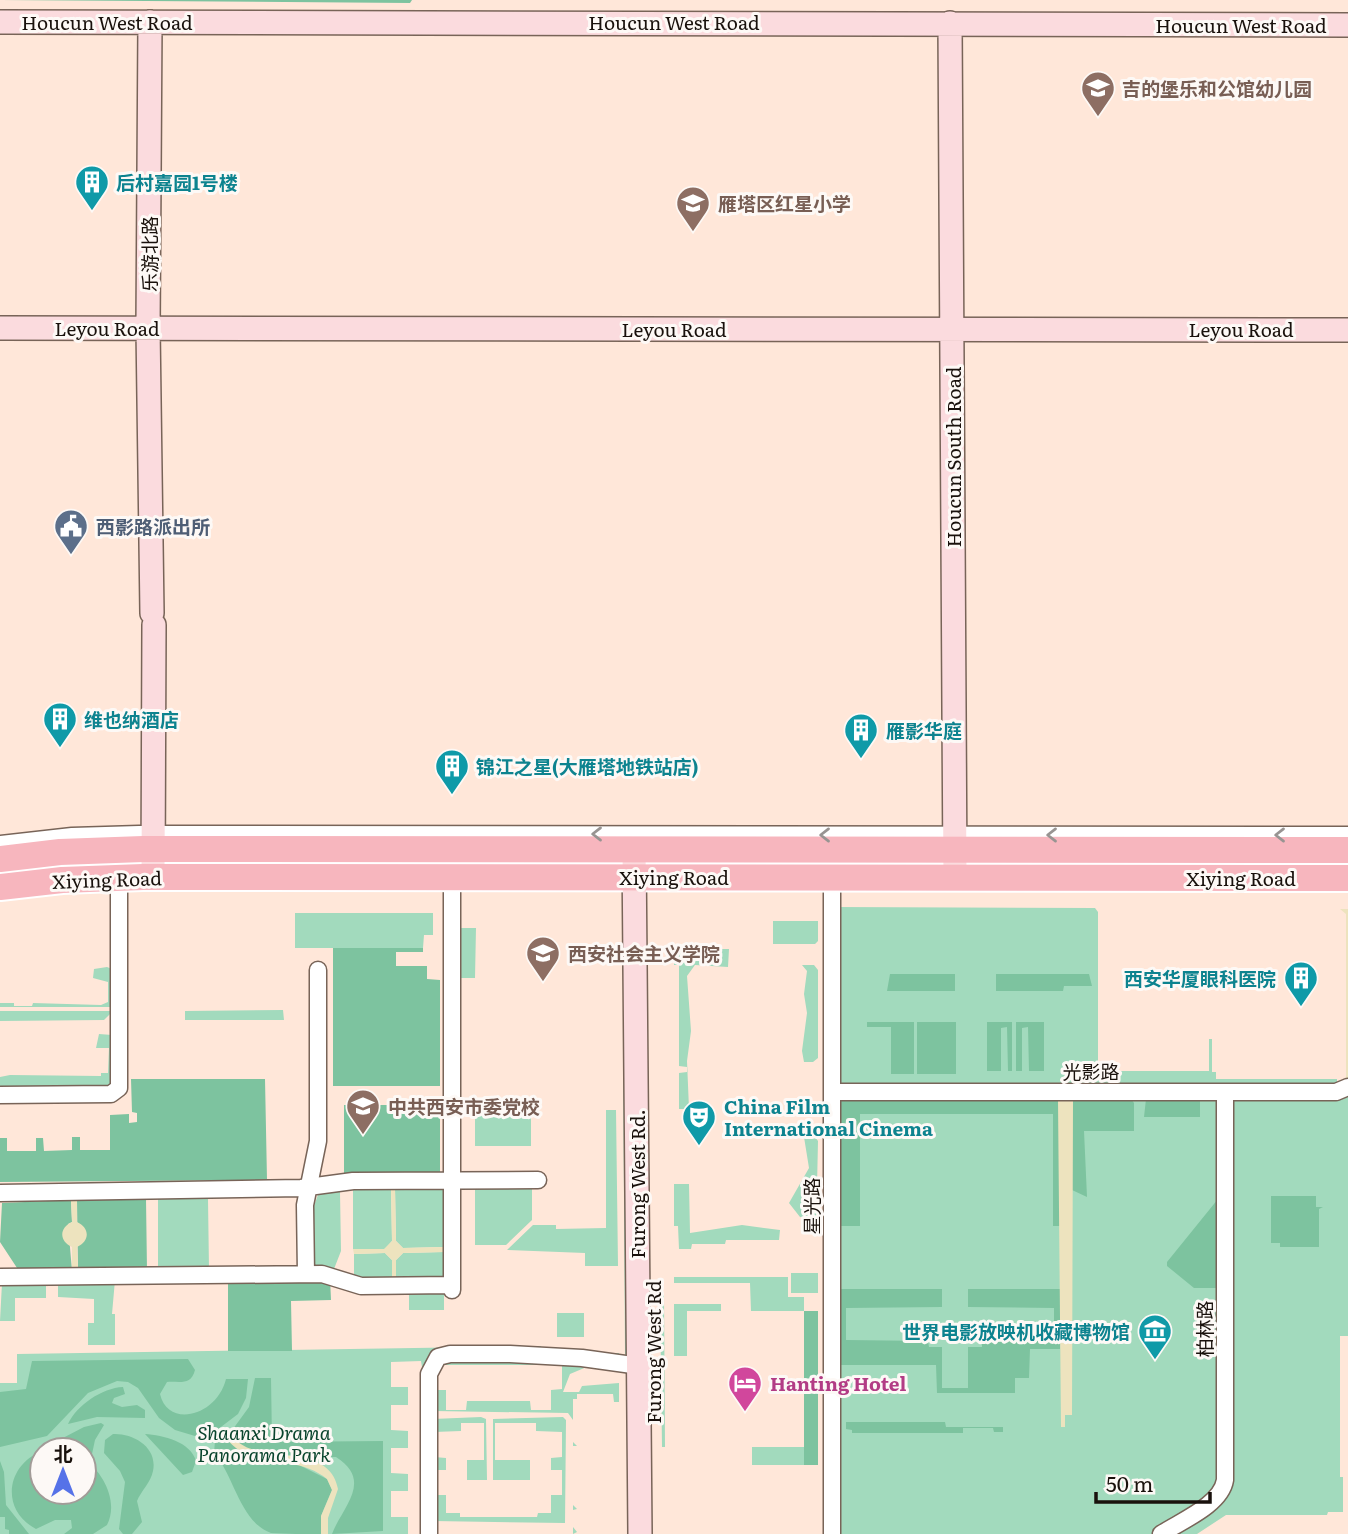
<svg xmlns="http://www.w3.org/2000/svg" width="1348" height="1534" viewBox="0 0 1348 1534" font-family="Literata,'Noto Sans SC',serif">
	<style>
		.green { fill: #a2dabd; fill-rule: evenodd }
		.forest { fill: #7dc39f }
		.sand { fill: #ede3be }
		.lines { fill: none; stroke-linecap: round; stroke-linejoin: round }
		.street-casing { stroke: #786458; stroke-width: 19 }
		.secondary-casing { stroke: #786458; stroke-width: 26 }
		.primary-casing { stroke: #fff; stroke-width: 30 }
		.street { stroke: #fff; stroke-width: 16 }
		.secondary { stroke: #fbdbde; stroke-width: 23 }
		.primary { stroke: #f7b6be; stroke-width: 26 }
		.oneway { stroke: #989492 }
		.labels { text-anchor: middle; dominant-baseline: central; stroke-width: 6; stroke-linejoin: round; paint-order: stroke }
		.street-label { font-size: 19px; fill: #19110c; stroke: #fdf9f6 }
		.education-label { font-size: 19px; font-weight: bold; fill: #785e54; stroke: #fdf9f6; text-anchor: start }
		.culture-label { font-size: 19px; font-weight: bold; fill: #0d838f; stroke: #fdf9f6; text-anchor: start }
		.service-label { font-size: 19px; font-weight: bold; fill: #4e5e75; stroke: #fdf9f6; text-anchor: start }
		.hotel-label { font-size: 19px; font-weight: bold; fill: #b23c85; stroke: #fdf9f6; text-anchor: start }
		.park-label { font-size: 19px; font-style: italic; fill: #09442d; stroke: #fdf9f6 }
	</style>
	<rect width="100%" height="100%" fill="#ffe7d9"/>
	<path class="green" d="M832 907 1095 908 1098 912V1071H1209V1039H1212V1072H1216V1079H1337V1086L1348 1088V1336H1340V1477H1343V1512H1328L1327 1515H1226L1197 1534H832Z
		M295 913H433V935H424L423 948H295Z
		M773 921H818V941L815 944H773Z
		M459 928H476L475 978H459Z
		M674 949H729L728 967 695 965 687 976 691 1031 687 1061 689 1109H679V1073L687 1072V1067L679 1066V965H674Z
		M802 965H814L818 970V1058L813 1062H804L802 1051 807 1013 804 994 807 971Z
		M107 967 112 969 113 1007H0V1003H14V1006H32L33 1003 101 1005 108 1002V982L93 978 94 969Z
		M283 1010 284 1020H185V1011Z
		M0 1011H113L104 1020 0 1021Z
		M99 1034 112 1035 111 1087 0 1090V1077L10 1075 101 1076V1073H108L109 1048H96Z
		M623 1045H627L629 1350 625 1355Z
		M525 1098 526 1110H531V1146H475V1099Z
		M606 1110H616L618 1266H585V1253L507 1250 533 1225H556V1229L606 1228Z
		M804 1137H815L818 1141 816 1232 809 1231 808 1218 800 1217 789 1203 809 1168Z
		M674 1184H689L690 1233 742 1225 780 1230 779 1240H726L725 1244H692L691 1249H679L678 1226H674Z
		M532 1186V1220L506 1245H475V1187Z
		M444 1187V1247L403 1248 396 1241 395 1188Z
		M353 1188H391L392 1241 385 1249H353Z
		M319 1192H340L341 1251 334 1269H310V1217Z
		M158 1199H208L209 1270 158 1271Z
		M444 1252V1279L396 1280V1260L403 1253Z
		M385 1253 392 1260V1280H354V1254Z
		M791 1273H818V1293H791Z
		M674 1277H788V1297H804V1311H751L750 1283H674Z
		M115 1280 112 1314H115V1345H88V1323H94V1299L58 1297V1281Z
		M46 1281V1298H15V1321H0L2 1283Z
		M409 1290H444V1310H409Z
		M660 1295H664L665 1447H662Z
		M674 1304H721V1311H687V1356H674Z
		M557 1313H584V1337H557Z
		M541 1346 542 1353H619V1358L448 1351 425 1367H422L421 1361 391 1362V1387H408V1405H391V1430L408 1431V1448H391V1473L408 1474V1491H391V1517H408V1534H0V1383H17V1354ZM42 1450H84V1492H42Z
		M445 1358 589 1366 570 1374 563 1392H579L582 1386 619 1383V1402H614L613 1394H577V1399H573V1442L577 1446H573V1505L577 1509 573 1510V1527L577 1532 573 1534V1420L568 1413 434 1411 435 1390H446V1410H466L467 1401H530L531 1410H551V1390L562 1389V1365H436Z
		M481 1417 486 1419 487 1480H467V1460H484V1423H461V1431L434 1432V1457L446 1458V1470H434V1495H446V1513H460V1517H537L538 1513H551V1495H562V1470H551V1458L562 1457V1432L536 1431V1423H495V1460H530V1480H493V1419L563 1417 566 1420 565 1523 433 1521V1419Z
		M752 1447H804V1465H752Z"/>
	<path class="forest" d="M0 0H412L410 3Z
		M333 948H423V952H396V966H427V979L440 980V1086H333Z
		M890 974H955V991H887Z
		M996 974H1089L1092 986H1064L1063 991H996Z
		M867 1022H914V1074H891V1027H867Z
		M917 1022H956V1074H917Z
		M987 1022H1012V1071H1008L1007 1027 1001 1028V1071H987Z
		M1016 1022H1044V1071H1029L1028 1027 1022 1028V1071H1016Z
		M131 1079H265L267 1180 0 1182V1138H7V1151H36V1138H43L44 1151 72 1150V1137H80V1150H110V1115L129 1114V1123L137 1122V1113L132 1112Z
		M1200 1097V1117H1144L1146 1099Z
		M1057 1098 1060 1103V1226H1053V1114H860V1226H839L841 1100Z
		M1075 1098 1131 1099 1134 1103V1131H1084L1087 1197 1072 1190V1103Z
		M344 1105H440V1174L344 1175Z
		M1271 1196H1316V1207H1323L1319 1209V1247H1280V1243H1271Z
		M146 1199 147 1271H78L77 1200Z
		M1218 1199V1288H1194L1167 1266V1262Z
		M71 1200 72 1222 68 1224 72 1271H19L0 1242 2 1203Z
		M330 1278 331 1300 291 1301 292 1351H228V1279Z
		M839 1289H942V1307L846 1308V1340L928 1341 929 1347H942V1388H968V1347H982V1341L1054 1340V1308L968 1307V1289H1060V1349H1030L1029 1378H1015V1393H937L936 1365H839Z
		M804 1311H818V1465H804Z
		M188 1359 195 1370C191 1386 180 1381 167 1382L160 1394C168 1429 217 1416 226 1379H248L246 1398 238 1414 213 1433 195 1436 175 1430 159 1418 138 1388 128 1382 117 1381 88 1393 47 1436 0 1447V1392L26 1389 32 1361Z
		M255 1378H271L272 1442 383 1441V1531L332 1534C342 1507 374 1481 336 1457H326L318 1465C309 1461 300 1457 290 1455 273 1451 233 1456 233 1429L249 1407Z
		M123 1387 125 1394 114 1398 112 1403 122 1407 137 1405 145 1410V1418L97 1417 68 1424C77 1405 102 1388 123 1387Z
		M846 1422H945L946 1427H1003V1432H994L993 1428H963V1433H852V1430L846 1429Z
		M101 1423 104 1425 95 1440 92 1454 59 1440 84 1427Z
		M113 1434C133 1433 158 1447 153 1471 151 1482 141 1491 137 1501L142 1522 132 1534H123L119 1529 125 1482 120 1471 104 1453 105 1440Z
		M145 1434C163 1435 191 1442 196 1461L192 1472 183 1475Z
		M225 1437 242 1453 293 1462 327 1479 332 1490 321 1516V1534C307 1534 285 1534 271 1533 240 1522 234 1475 214 1453L215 1441Z
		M42 1451V1492H84V1458C103 1473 119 1501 107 1525L93 1534H64L72 1528 71 1520H55L36 1529C0 1510 6 1465 42 1451Z
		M0 1461 4 1472 6 1505 29 1534H9V1530L5 1529V1517H0Z"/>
	<path class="sand" d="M1340 909H1348V1097L1237 1098 1232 1102 1218 1103 1215 1098 1073 1101 1072 1415H1065V1427H1061L1058 1100H841L839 1103V1081L842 1085 1338 1086 1346 1077V914Z
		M391 1188H395L396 1241 403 1248 444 1247V1252L403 1253 396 1260V1280H392V1260L385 1253 354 1254 353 1249H384L392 1241Z
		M71 1200H77V1222C90 1228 90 1241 77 1247L78 1271H72V1247C59 1241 59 1228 72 1222Z
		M235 1427V1439C259 1466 330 1441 338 1489L328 1518V1534H321V1516L332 1490 327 1479C295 1453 250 1470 226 1438H219Z"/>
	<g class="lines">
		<g class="street-casing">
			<path id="street" d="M0 844 72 836 139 834 1348 835
				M452 877V1290
				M832 878V1534
				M832 1092H1336L1348 1087
				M0 1095 111 1094 119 1088V890
				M0 1193 301 1188 353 1181 538 1180
				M306 1274 305 1205 318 1141V970
				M0 1277 322 1274 361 1286 452 1285
				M429 1534V1374L438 1357 450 1354H510L582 1358 654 1368
				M1161 1534C1181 1521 1221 1505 1225 1480V1092"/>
		</g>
		<g class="secondary-casing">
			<path id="secondary" d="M0 22 1348 25
				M150 22 148 328 152 613
				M950 23 955 878
				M0 328 1348 330
				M634 849 640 1534
				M153 877 154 625"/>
		</g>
		<g class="primary-casing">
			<path id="primary" d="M0 859 60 852 143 849 1348 850
				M0 887 62 880 143 877 1348 878"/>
		</g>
		<use href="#street" class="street"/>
		<use href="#secondary" class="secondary"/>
		<use href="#primary" class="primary"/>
	</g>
	<defs><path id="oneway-chevron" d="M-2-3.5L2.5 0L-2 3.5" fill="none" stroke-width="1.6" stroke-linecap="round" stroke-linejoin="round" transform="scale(1.75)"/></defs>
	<g class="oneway">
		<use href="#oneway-chevron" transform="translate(597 834) rotate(180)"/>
		<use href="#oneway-chevron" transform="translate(825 835) rotate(-180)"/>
		<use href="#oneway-chevron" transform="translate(1052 835) rotate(-180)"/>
		<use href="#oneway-chevron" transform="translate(1280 835) rotate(-180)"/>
	</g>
	<defs>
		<g id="school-pin" transform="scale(1.75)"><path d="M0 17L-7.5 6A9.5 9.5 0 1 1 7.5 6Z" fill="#8d6e63" stroke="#fdf9f6"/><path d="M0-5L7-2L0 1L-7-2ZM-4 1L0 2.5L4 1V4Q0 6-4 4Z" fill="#fff"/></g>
		<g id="building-pin" transform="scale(1.75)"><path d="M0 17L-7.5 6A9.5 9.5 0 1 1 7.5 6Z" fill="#0f9aa8" stroke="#fdf9f6"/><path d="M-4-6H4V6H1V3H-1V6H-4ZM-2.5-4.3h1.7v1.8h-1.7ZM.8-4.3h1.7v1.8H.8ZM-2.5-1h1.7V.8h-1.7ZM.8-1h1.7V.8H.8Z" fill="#fff"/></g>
		<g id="civic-pin" transform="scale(1.75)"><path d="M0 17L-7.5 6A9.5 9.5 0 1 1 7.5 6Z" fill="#5c6f8a" stroke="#fdf9f6"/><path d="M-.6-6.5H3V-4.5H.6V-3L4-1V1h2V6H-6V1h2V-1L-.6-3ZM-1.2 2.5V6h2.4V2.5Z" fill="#fff"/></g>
		<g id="university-pin" transform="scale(1.75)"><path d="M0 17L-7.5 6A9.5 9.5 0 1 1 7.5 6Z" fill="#8d6e63" stroke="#fdf9f6"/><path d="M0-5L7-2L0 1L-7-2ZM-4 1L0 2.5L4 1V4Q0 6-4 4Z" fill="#fff"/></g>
		<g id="theatre-pin" transform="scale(1.75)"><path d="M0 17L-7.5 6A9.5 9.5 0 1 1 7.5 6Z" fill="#0f9aa8" stroke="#fdf9f6"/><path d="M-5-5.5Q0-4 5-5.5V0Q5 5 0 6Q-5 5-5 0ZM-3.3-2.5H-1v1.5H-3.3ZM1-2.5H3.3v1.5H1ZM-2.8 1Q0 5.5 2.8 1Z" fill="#fff"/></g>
		<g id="museum-pin" transform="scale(1.75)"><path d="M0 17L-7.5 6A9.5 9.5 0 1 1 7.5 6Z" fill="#0f9aa8" stroke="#fdf9f6"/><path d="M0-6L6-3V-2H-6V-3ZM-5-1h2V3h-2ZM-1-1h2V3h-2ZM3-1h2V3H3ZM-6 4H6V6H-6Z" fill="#fff"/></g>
		<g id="hotel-pin" transform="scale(1.75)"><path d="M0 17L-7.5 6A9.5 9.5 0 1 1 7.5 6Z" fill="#d1479c" stroke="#fdf9f6"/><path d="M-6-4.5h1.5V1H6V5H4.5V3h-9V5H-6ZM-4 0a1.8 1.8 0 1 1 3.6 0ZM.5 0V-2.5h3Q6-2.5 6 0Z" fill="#fff"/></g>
	</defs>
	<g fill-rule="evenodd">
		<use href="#school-pin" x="1098" y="88"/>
		<use href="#building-pin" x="92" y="182"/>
		<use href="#school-pin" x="693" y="203"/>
		<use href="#civic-pin" x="71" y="526"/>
		<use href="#building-pin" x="60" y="719"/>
		<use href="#building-pin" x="861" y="730"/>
		<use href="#building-pin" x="452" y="766"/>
		<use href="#university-pin" x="543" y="953"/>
		<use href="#building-pin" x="1301" y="978"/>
		<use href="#school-pin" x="363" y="1106"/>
		<use href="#theatre-pin" x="699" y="1117"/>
		<use href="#museum-pin" x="1155" y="1331"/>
		<use href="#hotel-pin" x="745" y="1383"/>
	</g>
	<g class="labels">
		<g class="street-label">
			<text x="107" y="22">Houcun West Road</text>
			<text x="674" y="22">Houcun West Road</text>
			<text x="1241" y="25">Houcun West Road</text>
			<text transform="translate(149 254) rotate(-90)">乐游北路</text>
			<text x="107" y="328">Leyou Road</text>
			<text x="674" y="329">Leyou Road</text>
			<text x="1241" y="329">Leyou Road</text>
			<text transform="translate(953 457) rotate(-90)">Houcun South Road</text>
			<text x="674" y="877">Xiying Road</text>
			<text x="1241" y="878">Xiying Road</text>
			<text transform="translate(107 879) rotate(-2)">Xiying Road</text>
			<text x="1091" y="1071">光影路</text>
			<text transform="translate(637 1184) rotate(-90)">Furong West Rd.</text>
			<text transform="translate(811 1206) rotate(-90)">星光路</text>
			<text transform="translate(1204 1329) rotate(-90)">柏林路</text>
			<text transform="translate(653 1352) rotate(-90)">Furong West Rd</text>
		</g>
		<g class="education-label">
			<text x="1122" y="88">吉的堡乐和公馆幼儿园</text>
			<text x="718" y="203">雁塔区红星小学</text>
			<text x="568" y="953">西安社会主义学院</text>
			<text x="388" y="1106">中共西安市委党校</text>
		</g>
		<g class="culture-label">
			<text x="116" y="182">后村嘉园1号楼</text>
			<text x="84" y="719">维也纳酒店</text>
			<text x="886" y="730">雁影华庭</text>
			<text x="476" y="766">锦江之星(大雁塔地铁站店)</text>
			<text x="1276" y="978" text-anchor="end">西安华厦眼科医院</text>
			<text x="724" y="1106">China Film<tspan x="724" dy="22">International Cinema</tspan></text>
			<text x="1130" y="1331" text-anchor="end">世界电影放映机收藏博物馆</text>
		</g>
		<g class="service-label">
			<text x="96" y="526">西影路派出所</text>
		</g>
		<g class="hotel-label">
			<text x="770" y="1383">Hanting Hotel</text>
		</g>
		<g class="park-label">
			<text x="264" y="1432">Shaanxi Drama<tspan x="264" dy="22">Panorama Park</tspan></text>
		</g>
	</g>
	<g transform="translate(63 1471)"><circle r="33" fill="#fdf9f6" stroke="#a29c98" stroke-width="2"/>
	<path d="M0-5L12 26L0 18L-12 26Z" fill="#5672e8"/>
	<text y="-10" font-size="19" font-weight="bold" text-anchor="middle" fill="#19110c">北</text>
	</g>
	<path d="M1096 1492v10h114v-10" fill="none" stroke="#19110c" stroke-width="3.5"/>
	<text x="1106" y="1492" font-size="21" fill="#19110c" stroke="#fdf9f6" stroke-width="5" paint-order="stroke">50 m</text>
</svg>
